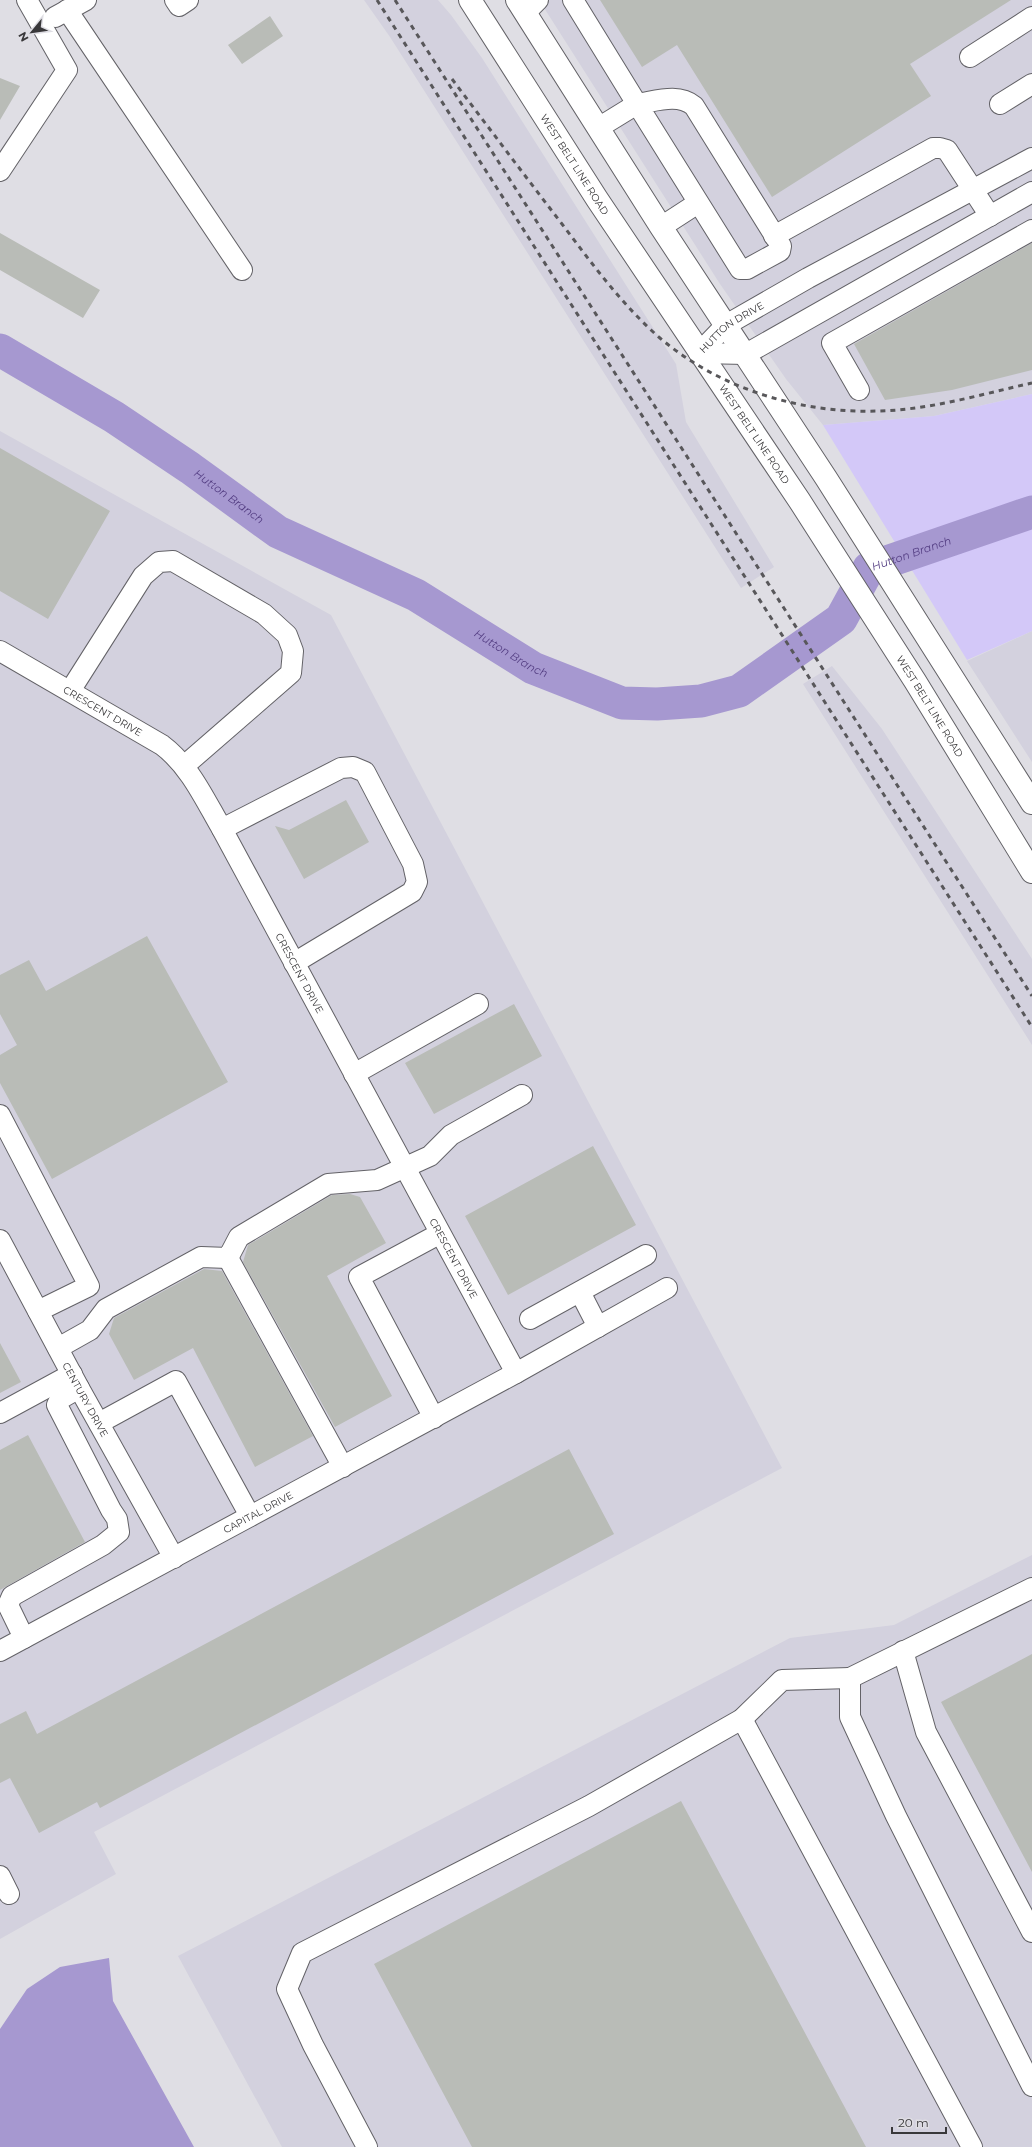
<svg xmlns="http://www.w3.org/2000/svg" width="1032" height="2147" viewBox="0 0 1032 2147" font-family="Montserrat,sans-serif">
	<style>
		.built { fill: #d3d1de }
		.green { fill: #d3c8f8 }
		.water { fill: #a698d0 }
		.lines { fill: none; stroke-linecap: round; stroke-linejoin: round }
		.river { stroke: #a698d0; stroke-width: 33 }
		.building { fill: #b9bcb7 }
		.minor-casing { stroke: #636267; stroke-width: 22 }
		.major-casing { stroke: #636267; stroke-width: 24 }
		.minor { stroke: #fff; stroke-width: 20 }
		.major { stroke: #fff; stroke-width: 22 }
		.rail { stroke: #58575a; stroke-width: 3; stroke-dasharray: 5 5; stroke-linecap: butt }
		.labels { text-anchor: middle; dominant-baseline: central; stroke-width: 3; stroke-linejoin: round; paint-order: stroke }
		.street-label { font-size: 10px; fill: #39383a; stroke: #dfdee4 }
		.water-label { font-size: 11px; font-style: italic; fill: #543e83; stroke: #dfdee4 }
	</style>
	<rect width="100%" height="100%" fill="#dfdee4"/>
	<path class="built" d="M364 0H438L451 15 482 58 676 364 686 422 774 567 741 588 390 37Z
		M539 0H1032V394L934 416 823 425 786 379 720 284Z
		M0 431 331 615 782 1468 94 1832 116 1874 0 1939Z
		M1032 631V762L967 661Z
		M832 666 882 729 1032 959V1045L803 684Z
		M1032 1555V2147H282L178 1956 790 1638 894 1625Z"/>
	<path class="green" d="M1032 394V631L967 660 823 425 934 416Z"/>
	<path class="water" d="M109 1958 113 2001 194 2147H0V2029L27 1989 60 1967Z"/>
	<g class="lines">
		<path class="river" id="s1" d="M0 350 114 417 190 468 278 532 416 595 533 668 622 703 657 704 701 701 739 691 841 619 869 568 1032 512"/>
	</g>
	<path class="building" d="M600 0H1011L910 64 931 96 772 197 677 45 642 67Z
		M270 16 283 36 242 64 228 45Z
		M0 78 20 86 0 120Z
		M0 233 100 290 83 318 0 270Z
		M1032 243V370L952 390 885 400 854 344Z
		M0 448 110 511 48 619 0 591Z
		M346 800 369 842 304 879 275 826 289 830Z
		M147 936 228 1082 52 1179 0 1083V1055L17 1045 0 1014V975L29 960 46 991Z
		M514 1004 542 1056 434 1114 405 1063Z
		M593 1146 636 1225 508 1295 465 1216Z
		M350 1194 360 1197 386 1243 327 1276 392 1396 335 1427 243 1262 248 1245 332 1195Z
		M204 1269 222 1271 313 1436 255 1467 193 1348 134 1380 109 1334 114 1318Z
		M0 1343 21 1382 0 1393Z
		M28 1435 85 1542 0 1590V1450Z
		M569 1449 614 1534 100 1808 97 1802 39 1833 10 1778 0 1783V1724L26 1711 37 1734Z
		M1032 1654V1872L941 1702Z
		M681 1801 866 2147H472L374 1964Z"/>
	<g class="lines">
		<g class="minor-casing">
			<g id="minor">
				<path d="M175 0 179 6 188 0"/>
				<path d="M573 0 637 104C657 101 678 93 694 106L781 246 780 251 747 269H740L637 104 598 128"/>
				<path d="M67 10 242 270"/>
				<path d="M525 13 538 0"/>
				<path d="M55 17 86 0"/>
				<path d="M970 57 1032 17"/>
				<path d="M1000 104 1032 84"/>
				<path d="M0 171 67 70 27 0"/>
				<path d="M661 227 698 203"/>
				<path d="M774 236 933 148H940L947 150 990 216"/>
				<path id="s2" d="M699 353 726 325 808 278 1032 158"/>
				<path d="M699 353 746 354 1032 192"/>
				<path d="M859 390 832 343 1032 230"/>
				<path id="s3" d="M0 651 162 745C190 766 205 800 222 829L516 1373"/>
				<path d="M70 691 143 576 159 562 173 561 264 614 287 635 293 651 291 673 184 766"/>
				<path d="M222 829 341 768 353 767 365 772 413 864 417 882 412 892 294 963"/>
				<path d="M354 1074 478 1004"/>
				<path d="M0 1115 89 1286 38 1311"/>
				<path id="s4" d="M0 1240 79 1388 174 1558"/>
				<path d="M228 1258 343 1467"/>
				<path d="M580 1292 598 1327"/>
				<path d="M530 1319 646 1255"/>
				<path d="M58 1348 90 1330 106 1309 201 1257 228 1258 239 1237 328 1184 377 1180 430 1156 451 1135 522 1095"/>
				<path d="M0 1413 72 1374"/>
				<path d="M434 1418 359 1277 439 1234"/>
				<path d="M99 1423 176 1381 250 1516"/>
				<path d="M1032 1588 850 1678V1717L896 1816 1032 2086"/>
				<path d="M24 1638 8 1605 12 1596 103 1545 119 1532 117 1519 111 1510 57 1405 60 1399 79 1388"/>
				<path id="s5" d="M0 1651 516 1373 667 1288"/>
				<path d="M903 1651 926 1732 1032 1932"/>
				<path d="M742 1719 972 2147"/>
				<path d="M0 1876 9 1894"/>
				<path d="M367 2147 313 2045 287 1989 302 1953 589 1806 742 1719 782 1680 850 1678"/>
			</g>
		</g>
		<g class="major-casing">
			<g id="major">
				<path id="s6" d="M470 0 597 199 799 500 915 681 1032 872"/>
				<path d="M517 0 661 227 826 478 1032 803"/>
			</g>
		</g>
		<use href="#minor" class="minor"/>
		<use href="#major" class="major"/>
		<path class="rail" d="M377 0 1032 1027
			M395 0 1032 996
			M452 79C489 128 525 176 562 224 590 261 617 298 651 330 711 386 797 414 878 411 930 410 982 394 1032 383"/>
	</g>
	<g class="labels">
		<g class="street-label">
			<text stroke="none"><textPath href="#s6" startOffset="195">WEST BELT LINE ROAD</textPath></text>
			<text stroke="none"><textPath href="#s2" startOffset="42">HUTTON DRIVE</textPath></text>
			<text stroke="none"><textPath href="#s6" startOffset="519">WEST BELT LINE ROAD</textPath></text>
			<text stroke="none"><textPath href="#s6" startOffset="843">WEST BELT LINE ROAD</textPath></text>
			<text stroke="none"><textPath href="#s3" startOffset="119">CRESCENT DRIVE</textPath></text>
			<text stroke="none"><textPath href="#s3" startOffset="455">CRESCENT DRIVE</textPath></text>
			<text stroke="none"><textPath href="#s3" startOffset="779">CRESCENT DRIVE</textPath></text>
			<text stroke="none"><textPath href="#s4" startOffset="181">CENTURY DRIVE</textPath></text>
			<text stroke="none"><textPath href="#s5" startOffset="293">CAPITAL DRIVE</textPath></text>
		</g>
		<g class="water-label">
			<text stroke="none"><textPath href="#s1" startOffset="272">Hutton Branch</textPath></text>
			<text stroke="none"><textPath href="#s1" startOffset="1064">Hutton Branch</textPath></text>
			<text stroke="none"><textPath href="#s1" startOffset="596">Hutton Branch</textPath></text>
		</g>
	</g>
	<g transform="translate(32 32) rotate(241)" stroke="#dfdee4" stroke-width="3" paint-order="stroke">
	<path d="M0-3L7 15L0 10L-7 15Z" fill="#39383a"/>
	<text y="-6" font-size="11" font-weight="bold" text-anchor="middle" fill="#39383a">N</text>
	</g>
	<path d="M892 2127v6h54v-6" fill="none" stroke="#39383a" stroke-width="2"/>
	<text x="898" y="2127" font-size="12" fill="#39383a" stroke="#dfdee4" stroke-width="3" paint-order="stroke">20 m</text>
</svg>
